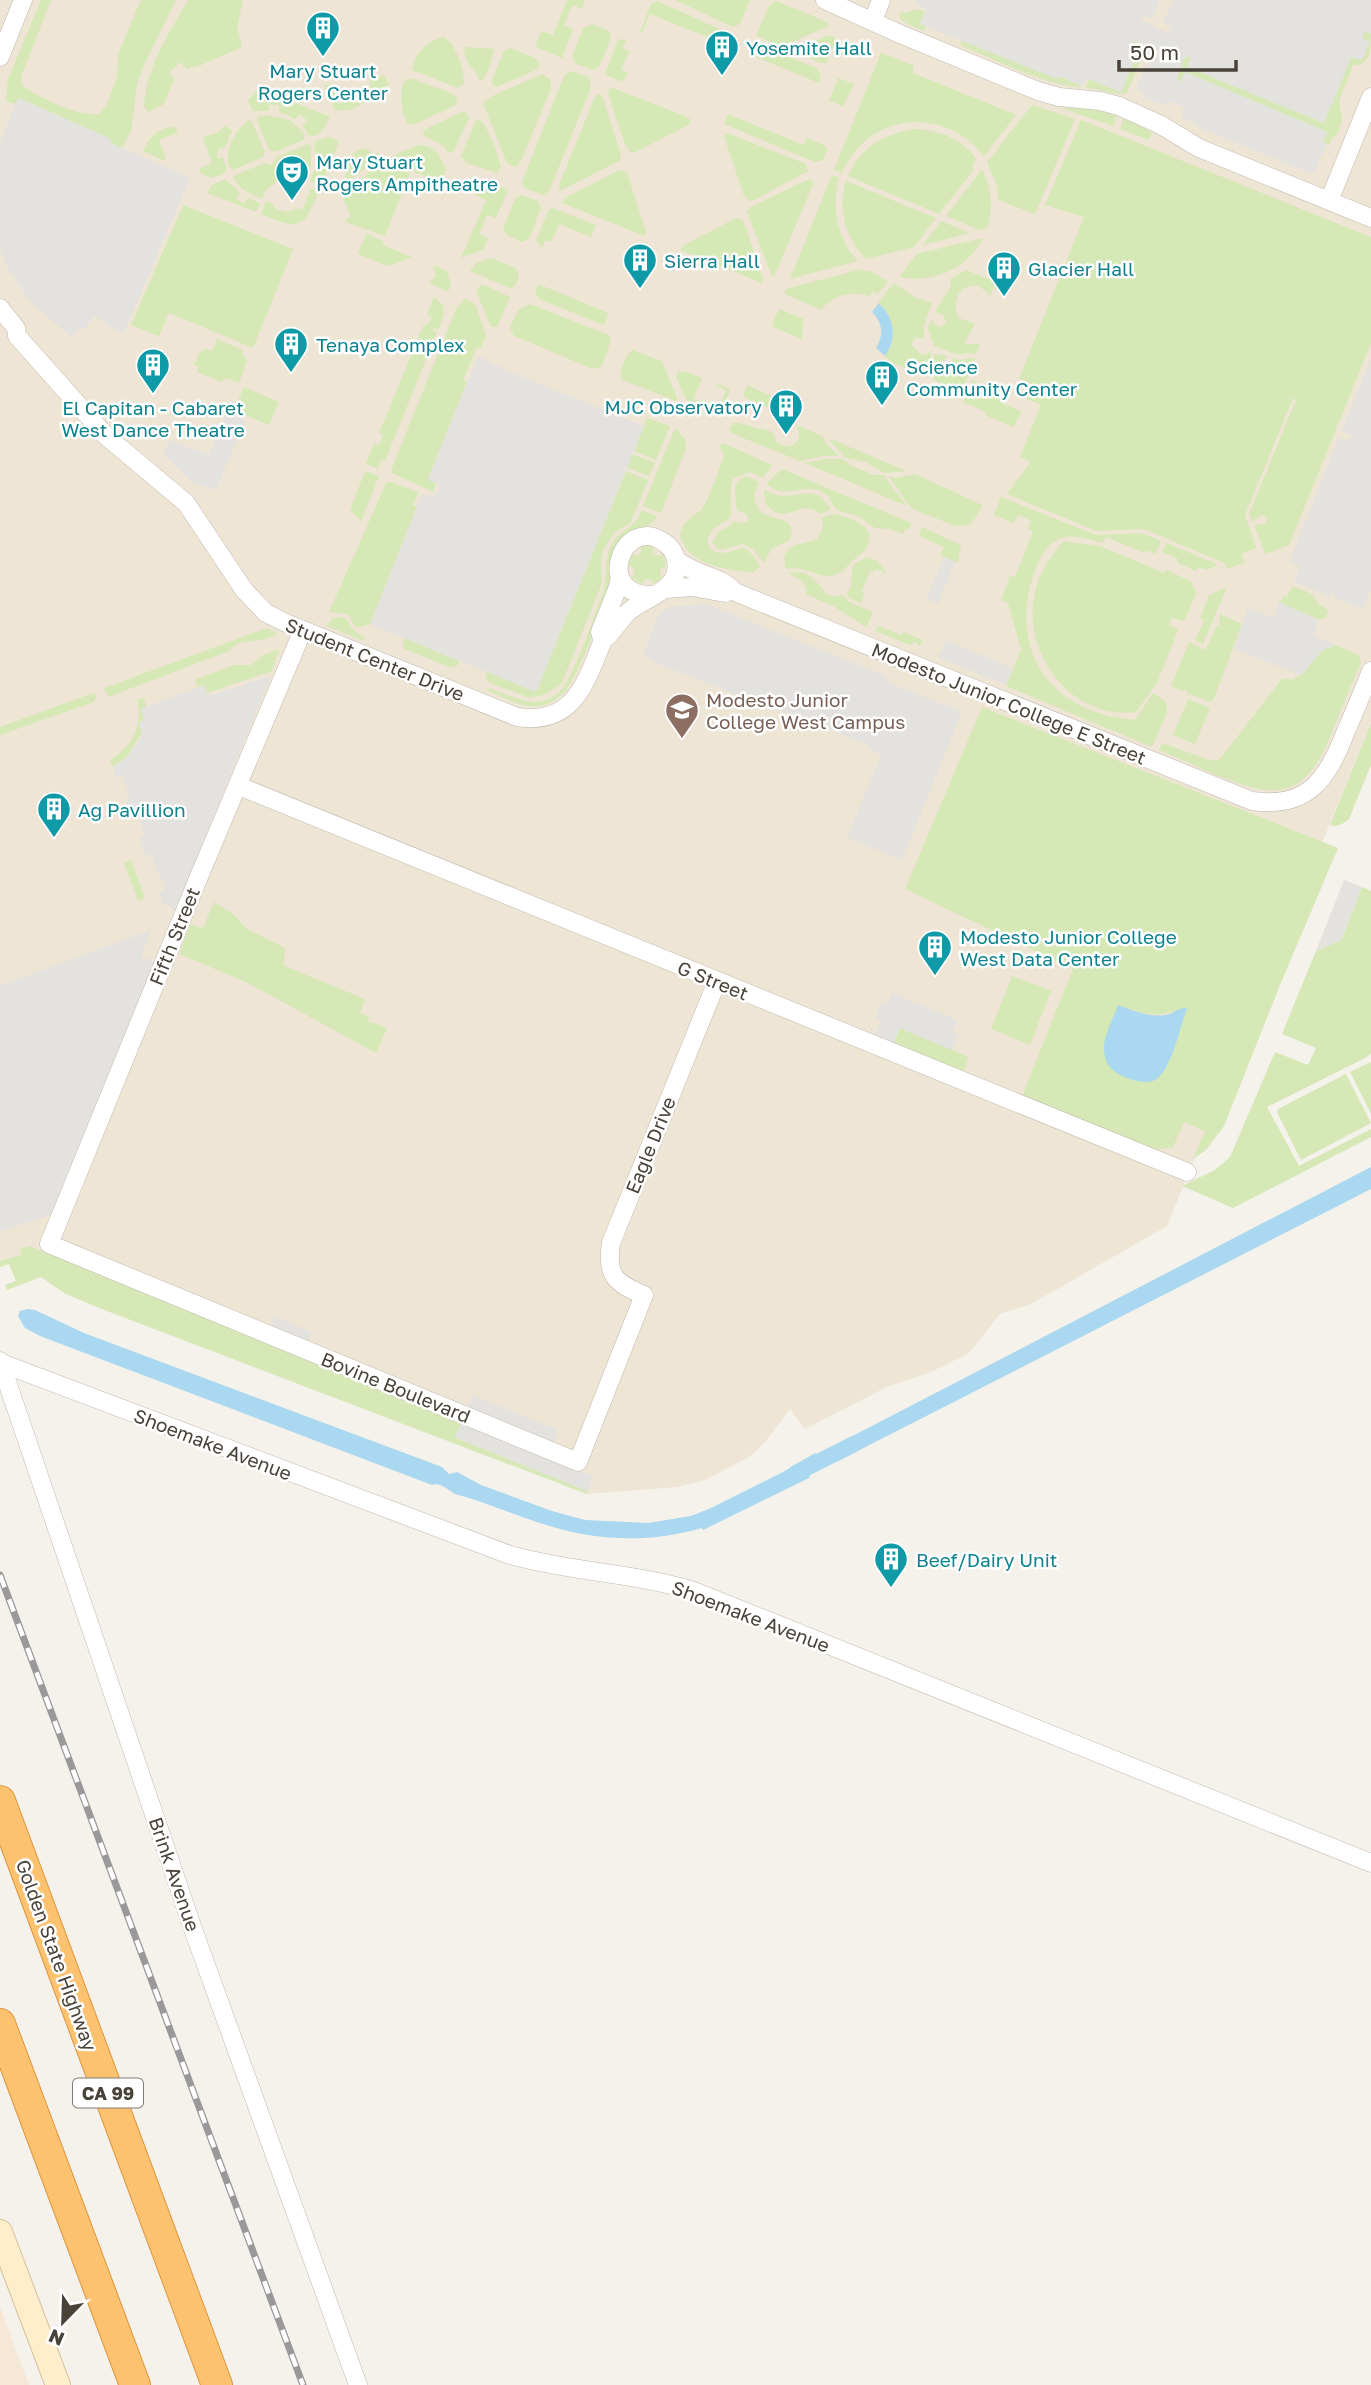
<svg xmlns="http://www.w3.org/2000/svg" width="1371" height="2385" viewBox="0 0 1371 2385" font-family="'Golos Text',sans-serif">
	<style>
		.commercial { fill: #f6e7d7 }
		.education { fill: #eee5d5 }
		.green { fill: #d5e8b5; fill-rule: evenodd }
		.parking { fill: #e4e2df }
		.water { fill: #a9d8f0 }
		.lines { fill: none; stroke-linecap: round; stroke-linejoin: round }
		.canal { stroke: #a9d8f0; stroke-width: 16 }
		.street-casing { stroke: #c1b8ad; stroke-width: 19 }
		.secondary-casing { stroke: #d4c19b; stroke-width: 26 }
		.highway-casing { stroke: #dc963e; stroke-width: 32 }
		.street { stroke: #fff; stroke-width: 18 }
		.secondary { stroke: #feeecc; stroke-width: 24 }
		.highway { stroke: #fcc26f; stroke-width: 30 }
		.rail-casing { stroke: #999; stroke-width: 7 }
		.rail { stroke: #fff; stroke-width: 4.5; stroke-dasharray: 13; stroke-linecap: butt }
		.labels { text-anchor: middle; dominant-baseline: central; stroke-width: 5; stroke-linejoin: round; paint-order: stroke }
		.shield { fill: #fff; stroke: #807b74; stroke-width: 2 }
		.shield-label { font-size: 18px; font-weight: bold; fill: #494238 }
		.culture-label { font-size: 19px; fill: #0d838f; stroke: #fff; text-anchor: start }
		.street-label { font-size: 19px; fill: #494238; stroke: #fff }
		.education-label { font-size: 19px; fill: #785e54; stroke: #fff; text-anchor: start }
	</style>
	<rect width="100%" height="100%" fill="#f5f1eb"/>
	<path class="commercial" d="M0 2307 29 2385H0Z"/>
	<path class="education" d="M0 0H1371V722L1167 1226 1031 1304 1000 1314 969 1353 931 1372 887 1387 805 1429 790 1409 765 1442 749 1457 705 1480 677 1487 587 1494 102 1309 66 1294 41 1277 31 1281 22 1255 0 1261Z"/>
	<path class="green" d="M41 0H51L21 77 22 85C38 98 79 117 99 114L107 104 117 76 118 54 141 0H176L142 69 137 85 131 131 122 148 110 143 111 139 19 98 15 104 6 101 8 79Z
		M188 0H243L237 27 242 47 199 66 187 69 181 62 169 72 174 79 164 104 148 112 144 106C146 68 169 33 188 0Z
		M567 0H585L582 9 572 5 564 25 573 29 562 58 535 47 541 31 553 35Z
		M675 0H750L740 24 733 27Z
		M657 1 733 35 729 46 650 14 642 33 640 32 651 4Z
		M776 1 827 22 829 26 785 45H777L756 36 769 6Z
		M917 9 925 12 920 23 926 26 924 31 907 24 899 17 900 12 906 13Z
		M592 24 609 31 611 38 599 67 593 70 576 64 572 57 583 28Z
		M1364 31 1371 33C1371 47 1371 66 1353 65L1339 101 1342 120 1337 135 1333 136 1329 145 1323 142 1327 132 1185 73 1180 82 1176 80 1184 58 1189 56 1191 58 1188 66 1328 113 1351 57 1362 60V37Z
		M829 35 833 36 836 40 826 63H821L802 54 803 46Z
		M444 37C455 43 465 70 464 83L458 88 412 70C414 54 428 40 444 37Z
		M620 39 626 40 623 48 629 51 621 70 628 73 622 82 605 74 617 42Z
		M1135 40 1147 45 1127 93C1114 96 1099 88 1086 88L1089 79 1121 92 1139 49 1131 45Z
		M962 41 1057 78 1058 76 1083 86C1058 92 987 56 960 45Z
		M755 44 816 68 821 75 819 83 751 55Z
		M466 47 494 49 489 69 482 81 478 80 479 77 469 65 464 53Z
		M510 48 535 58 540 65 536 70 496 87 492 84V80L504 51Z
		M881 53 914 66 913 73 1016 115 984 156C944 105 868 112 842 173L834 170Z
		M570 71 589 77 591 87 550 189 544 195 524 188 522 182 564 76Z
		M372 74 375 79 384 75 389 84C375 95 352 117 334 109L324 86 330 83 339 104 360 96 359 91 371 86 368 76Z
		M542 74 550 79 551 88 521 161 516 167 510 165 506 161 483 103 490 97Z
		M838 78 854 84 843 106 829 101Z
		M406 79H412L451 93 457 98 456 105 415 124 409 125C401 116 398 88 406 79Z
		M610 87 687 117 690 119V124L636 152 631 153 625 145 608 93Z
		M259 89 330 117 322 131 314 136 308 135 303 125 307 120 300 114 296 119 279 112V105L269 104V111H253L248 100Z
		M596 94 602 95 620 152 621 160 560 191 559 185Z
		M1032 105 1075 119 1035 214 998 200 997 185 987 162Z
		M1061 108 1094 109 1117 116 1113 126Z
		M461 112 467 113 469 118 453 152H448L444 146 423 135 424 130Z
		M728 114 803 145 807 138 825 146 827 149 823 160 815 162 724 124Z
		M267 115 290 120 304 133 305 139 275 152 269 150 257 120 258 117Z
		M1124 118 1152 132 1149 140 1120 129Z
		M249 120 252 122 265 152 263 157 233 170 228 165C226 146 234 132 249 120Z
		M480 120C490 130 497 153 501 167L497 173 467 163 461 156 475 122Z
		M1081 120 1371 237V343L1289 545 1265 554 1254 525 1265 524 1267 519 1262 515 1252 522 1249 514 1296 400 1293 398 1245 515 1256 548 1241 554 1245 562 1227 569 1224 563 1144 529 1096 531 1007 494 1031 462 1020 457 1041 405 1027 399 1032 384 1019 379 1084 217 1045 205Z
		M225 126 232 131 224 149 218 148 217 158H224L226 170 224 173 212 178 201 174 199 169 212 163 203 137 217 133Z
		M169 127 176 128 178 132 159 140 166 159 162 160 143 151C148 139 156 130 169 127Z
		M914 129C938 130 962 138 976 159L972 165 974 169 939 214 848 176C861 147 884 134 914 129Z
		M727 133 806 164 808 171 754 200 748 201 744 196 724 136Z
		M328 137 339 141 321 186 310 181 316 166H322L323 156H316L314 144 317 140Z
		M307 144 311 146V165L306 179C286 175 270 180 261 199L242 189 233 178 235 175 265 163 272 165 277 157Z
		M420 145C437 147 440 156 446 170L441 182 411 171 385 236 345 222 350 216 343 197C367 172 387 155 420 145Z
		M366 148 372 153H379L380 155 355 177 347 181 344 180 354 152Z
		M982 169C991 188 994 207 987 228L979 230 946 216Z
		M619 170 627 173 646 232 645 236 562 203 565 198Z
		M832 175 839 178C831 208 837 239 858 261L790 279Z
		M225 179 240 193 236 198 243 204 248 198 260 203 256 212 207 193 212 185Z
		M482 179 508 190 496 218 487 215 479 234 488 238 483 250 461 258 486 200 475 195Z
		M809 179 813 181V184L776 272 772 277 747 212 751 207Z
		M846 181 936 218 914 247 866 259C846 239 837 209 846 181Z
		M311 188 319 191C303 230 299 230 261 214L266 201 273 204 274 208 286 212 298 208 302 210Z
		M521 195 538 201 541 208 529 239 521 242 507 235 503 229 515 199Z
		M183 205 293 249 253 348 169 313 159 336 131 325Z
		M552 208 596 225 591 237 559 224 551 242 546 240 542 248 536 241 548 211Z
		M736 218 743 220 763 279 762 283 680 250 684 245Z
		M941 221 970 233 923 245Z
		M366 234 383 241 382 245 412 257 388 266 358 254Z
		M983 238C967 269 933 284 899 277L917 254Z
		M491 258 516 268 519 278 515 286 510 288 470 271 475 264Z
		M433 265 447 271 451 285 449 290 446 291 429 283 436 276Z
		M862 269 866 272 868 270 888 281 878 294 872 291 870 296C851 291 834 294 821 310L785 294V289Z
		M966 270 996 282 990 296C986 292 982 287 976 286 958 283 951 306 959 318L975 324 964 344H980L976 354 967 353 959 355 934 346 928 328 932 319 935 325 940 327 946 323 944 315 936 313C938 299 952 293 951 279Z
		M894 283 916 298 932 303 924 326V339L916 337 911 344 921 355 928 354 931 350 929 378 893 363 885 356C901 333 890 321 879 301Z
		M482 284 510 297 497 327H492L489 323 476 290Z
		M538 284 609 313 604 325 539 299 535 292Z
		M434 297 443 305 444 313 439 329 434 328 433 331 437 332 385 461 381 460 378 469 366 464 374 444 379 445 383 435 379 433 423 326 429 323 432 317 427 314Z
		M465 299 475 304 486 335 482 347 476 349 463 380 467 382 428 479 436 483 433 492 392 473V468L456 309Z
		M530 304 609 335 611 340 602 366 593 369 514 336 510 328 518 310Z
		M780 309 803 319 802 339 773 327V320Z
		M217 339 243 350V356L247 361 239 383 226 378 221 382 197 372 199 367 194 365 200 351 203 352 204 348 212 351Z
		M632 350 662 361 677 398 676 401 622 380C618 372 625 356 632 350Z
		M934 354 948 356 940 364 942 368 947 370 953 367V358L959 360 975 358 962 391 934 380Z
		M678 372H687L702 378 693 399 720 405 726 390 716 386 718 384 730 389 724 406 722 408 687 401 676 377Z
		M972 380 1011 396H1007L1003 404 1021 411 1014 427 985 415 986 412 963 402Z
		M747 385 778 399 780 395 786 397 776 408H769L745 398 744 394Z
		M244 387 279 402 269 425 234 410Z
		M647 418 670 426 656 460 634 451Z
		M735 422 773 432 776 442 787 447C800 444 803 433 794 424L822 436 826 444 839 456H824L800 461 731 433 729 428Z
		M675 428 685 439 686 448 661 513 643 506Z
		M828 438 907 471 885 473 865 462 844 457Z
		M723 443 772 465 763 478 750 472 734 478C727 489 733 505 730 518L713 529 707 539 710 549 718 553C745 553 741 536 760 567L752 573C724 568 690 567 680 536 682 521 691 519 701 510 708 503 720 466 724 455L719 446Z
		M632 454 655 463 649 476 627 468Z
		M824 459H843L850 465 874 475H883L907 506 805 463Z
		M782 469 911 523 909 530 905 529 903 534 890 529 875 528 858 516 837 510C833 505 830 497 824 493 804 480 783 503 767 483Z
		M365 471 379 476 361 521 350 510Z
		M626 471 648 480 631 522 615 532 604 548 601 560 602 583 562 683 546 694 530 698 488 682 485 674 488 672 536 692Z
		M915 474 982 505C970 535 958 527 933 517 927 514 917 512 912 508 905 503 897 485 888 476L896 478Z
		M747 476 759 482 754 494C757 520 771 514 788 523L792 529 790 540 771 549 765 562 762 561 753 549 743 544 719 550 712 543 718 532 727 528 734 521 743 523 748 521 747 514 737 510C736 495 730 483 747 476Z
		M391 482 418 492 413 505 417 507 370 624 356 628 348 614 329 612 383 490 386 483Z
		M764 489C791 509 813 475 831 510L820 514C800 495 785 531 765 502Z
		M1001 497 1096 535 1142 533 1161 541 1156 554 1146 550 1145 553 1106 537 1103 543C1092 541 1077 535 1066 537 1051 539 1042 553 1037 565 1005 648 1048 713 1135 720L1153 693 1166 702 1167 712 1152 747 1006 686 1021 649 1008 603 1001 600 1010 576 1015 577 1033 531 1028 529 1031 521 1018 515 1014 523 994 515Z
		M642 510 658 517C646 531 626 530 615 547 607 560 613 574 610 589 605 607 577 678 565 691 558 699 548 705 538 706 520 708 503 697 487 690L489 688C504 693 520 702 536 702 545 701 554 697 560 691 574 677 595 613 603 592 609 575 602 559 613 543 622 527 634 530 642 510Z
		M833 514C850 517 882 527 864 551 860 555 855 558 851 562 847 566 844 571 839 573 823 583 807 564 786 569 778 544 801 545 817 539L823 528 822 517Z
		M922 527 961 545 958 563 940 555 944 547 919 536Z
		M1063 541 1100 546 1164 573 1166 570 1191 581 1196 594 1184 621 1171 618 1169 624 1178 630 1157 683 1136 712C1071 721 1021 652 1035 592 1039 571 1051 558 1063 541Z
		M1166 543 1217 564 1216 566 1206 570 1198 567 1196 571 1177 563 1178 559 1162 552Z
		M648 546 654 548 653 552 657 556 663 554 666 567 661 568 660 575 663 577 653 584 650 579H645L642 584 632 578 635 571 632 566H628L632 554 638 556 641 554V547Z
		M867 557 876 560 888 574 876 569 874 572 870 571 862 591 865 593 861 603 850 598 847 594C854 584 849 574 854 564Z
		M799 572C824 576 820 603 843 595L849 602 873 612 866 627 833 606 806 594C808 582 797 579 789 573Z
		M1292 586 1312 594 1318 604 1329 610 1326 617 1320 620 1280 603 1283 596 1287 597Z
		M1224 588 1226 589 1203 644 1195 640 1204 620 1200 618 1209 595Z
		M1220 614 1242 624 1213 701 1211 700 1210 702 1187 693 1185 689 1182 691 1171 686 1189 642 1206 650 1216 626 1219 625Z
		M342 617C352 623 350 630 364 637V641L326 626 333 618Z
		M878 626 901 635 903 632 923 640 919 647 916 642 910 645 875 631Z
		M267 628 277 634C272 636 266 639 260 640 247 643 239 639 229 651L108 697 104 688Z
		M404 638 459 661 458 665 451 668 405 649 402 643Z
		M1335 645 1359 655 1361 663C1352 682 1344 702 1336 722 1321 760 1304 801 1254 788 1223 780 1189 762 1159 750L1162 743 1207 759 1214 761 1221 758 1280 681 1284 678 1292 680C1310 670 1315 650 1335 645Z
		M279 649 272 671 207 693 204 685 198 687 195 680 234 665H251L263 655Z
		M93 693 97 695 94 702 0 735V727Z
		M144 698 146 707 141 709 144 719 139 724 142 732 127 757 113 767 110 760C131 748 144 724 137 700Z
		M1188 699 1210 708 1195 744 1173 735Z
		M982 707 1338 848 1280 985 1224 1126 1206 1150 1193 1159 1205 1131 1184 1122 1173 1147 1155 1150 1024 1096V1091L1073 969 905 889ZM1118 1005C1139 1013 1159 1020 1179 1008L1106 1059Z
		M1371 723V765L1349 819C1344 823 1337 828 1330 825Z
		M131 860 145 898 138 901 124 863Z
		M1362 887 1371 891V1053L1367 1057 1267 1107 1299 1166 1371 1129V1137L1233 1208 1182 1186 1215 1170 1230 1157 1275 1052 1308 1065 1316 1048 1282 1034 1316 951 1341 940Z
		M214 902 233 914 247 929 285 948 284 966 365 999 360 1013 369 1017 368 1021 387 1028 376 1053 246 982 179 954 190 924 203 928Z
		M1012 976 1051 991 1030 1045 991 1029Z
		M900 1028 969 1057 962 1074 893 1044Z
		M1371 1062V1114L1350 1072Z
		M1346 1074 1371 1123 1301 1160 1277 1112 1278 1109Z
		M30 1246 461 1423 456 1438 587 1491V1494L102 1309 66 1294 41 1277 7 1290 5 1285 16 1281 9 1264 0 1267V1261L21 1255 20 1249Z"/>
	<path class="parking" d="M916 0H1160L1152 19 1144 16 1141 20 1169 33 1173 27 1163 23 1173 0H1371V33L1364 32 1362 38 1370 42 1362 60 1351 57 1324 123 1187 67 1190 58 1188 56 1184 58 1176 78 1180 82 1185 72 1327 132 1323 142 1327 144 1313 174 1202 129 1181 116 1184 107 1169 101 1164 105 1144 97 1143 92 1136 89 1151 53 1161 56V51L1133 41 1132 45 1140 49 1121 92 1086 78 1083 86 1059 76 1057 79 920 24 926 9 915 4Z
		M18 98 111 139 110 143 190 178 124 333 110 327 95 316 83 330 79 328 71 337 30 302 5 263 0 250V142Z
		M478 356 510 372 644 426 536 692 370 624 422 494 434 496 439 488 438 484 428 480Z
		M1371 358V590L1363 609 1334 597 1336 587 1330 597 1294 581 1300 567 1289 562 1339 437 1350 441 1352 435 1342 431Z
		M226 413 245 421 216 490 190 481 163 454 169 440 209 455Z
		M944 557 955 561 938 604 926 599Z
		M1279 602 1319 620 1313 636 1335 645 1320 652 1302 675 1234 649 1248 608 1273 618Z
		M706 604 886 676 889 683 962 712 902 860 847 837 881 756 864 743 658 664 643 655 659 614 670 607Z
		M947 641 1012 668 1006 685 938 657Z
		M271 676 176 908 174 913 171 907 162 903 159 892 165 889 151 854 145 856 139 838 145 835 138 816 131 818 125 799 130 797 123 776 116 777 113 767 127 757 139 740 142 732 139 724 144 719 141 709 204 685 208 695H212Z
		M1344 880 1362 887 1341 940 1316 951Z
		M151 930 141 957 155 961 51 1215 0 1231V986Z
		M892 993 957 1020 952 1032 959 1035 952 1050 900 1028 893 1044 874 1036 881 1020 875 1018 881 1003 887 1005Z
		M274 1316 312 1332 307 1344 269 1328Z
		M472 1395 558 1430 553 1443 467 1408Z
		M461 1423 593 1476 587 1491 455 1437Z"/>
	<path class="water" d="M879 303C894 318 898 338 885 356L876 348C884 335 883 323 872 312Z
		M1118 1005C1134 1011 1153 1019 1170 1014 1176 1011 1179 1008 1187 1008 1180 1027 1173 1064 1158 1078 1147 1088 1118 1077 1110 1067 1105 1062 1104 1052 1104 1046 1105 1033 1114 1017 1118 1005Z
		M1371 1167V1189L836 1462 834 1459 841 1442Z
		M28 1309 35 1310 84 1333 442 1467 449 1474 457 1472 481 1485 552 1511 585 1520 648 1523 691 1516 711 1508 783 1472 815 1453 817 1458 809 1478 703 1530 702 1528C646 1544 592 1541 537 1522 509 1513 483 1501 455 1494 447 1490 441 1482 432 1485L40 1336 25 1328 18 1316 20 1311Z"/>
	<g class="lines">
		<path class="canal" d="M796 1473 854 1444"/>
		<g class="street-casing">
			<path id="street" d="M825 0 900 34 1038 91 1059 97 1100 101 1119 106 1161 125 1199 148 1371 218
				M873 21 881 0
				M0 57 23 0
				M1329 201 1371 97
				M0 308 16 328 17 336 106 436 186 503 244 590 266 613 286 623 517 717C574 726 586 682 603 640L600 632 618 587 620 576
				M676 559C693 575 720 575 735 592L1252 801C1309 809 1328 778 1346 731 1355 711 1363 691 1371 671
				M666 589 692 587 725 593
				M303 630 198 879 49 1244 578 1462 644 1295C615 1283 606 1276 611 1243L717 981
				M603 640C613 634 619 620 628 612 644 598 673 592 676 571 678 560 674 549 665 543 624 512 592 595 651 595
				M239 786 1187 1172
				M0 1361 194 1932 358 2385
				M1 1363 510 1555C570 1572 634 1573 694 1591L1371 1863"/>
		</g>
		<g class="secondary-casing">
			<path id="secondary" d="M0 2232 58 2385"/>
		</g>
		<g class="highway-casing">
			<path id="highway" d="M0 1801 217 2385
				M0 2024 135 2385"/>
		</g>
		<use href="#street" class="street"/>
		<use href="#secondary" class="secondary"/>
		<use href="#highway" class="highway"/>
		<g class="rail-casing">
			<path id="rail" d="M0 1575 303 2385"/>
		</g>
		<use href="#rail" class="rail"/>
	</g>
	<defs>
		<g id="building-pin" transform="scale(1.75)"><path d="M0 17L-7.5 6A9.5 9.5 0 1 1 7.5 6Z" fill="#0f9aa8" stroke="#fff"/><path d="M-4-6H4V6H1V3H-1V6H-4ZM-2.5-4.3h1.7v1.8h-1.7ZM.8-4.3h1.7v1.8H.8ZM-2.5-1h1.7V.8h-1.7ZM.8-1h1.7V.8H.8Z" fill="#fff"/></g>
		<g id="theatre-pin" transform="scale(1.75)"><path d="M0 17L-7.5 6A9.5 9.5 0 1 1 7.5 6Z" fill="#0f9aa8" stroke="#fff"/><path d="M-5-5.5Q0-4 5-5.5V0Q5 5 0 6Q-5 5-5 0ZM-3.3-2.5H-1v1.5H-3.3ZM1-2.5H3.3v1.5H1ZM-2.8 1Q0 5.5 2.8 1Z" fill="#fff"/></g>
		<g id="university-pin" transform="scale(1.75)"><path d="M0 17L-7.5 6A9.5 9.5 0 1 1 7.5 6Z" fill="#8d6e63" stroke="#fff"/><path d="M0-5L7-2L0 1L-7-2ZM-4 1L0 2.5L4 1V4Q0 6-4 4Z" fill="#fff"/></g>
	</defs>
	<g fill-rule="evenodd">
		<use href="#building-pin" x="323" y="28"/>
		<use href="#building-pin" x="722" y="47"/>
		<use href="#theatre-pin" x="292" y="172"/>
		<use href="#building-pin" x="640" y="260"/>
		<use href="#building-pin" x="1004" y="268"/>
		<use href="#building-pin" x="291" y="344"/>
		<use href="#building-pin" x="153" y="365"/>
		<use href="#building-pin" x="882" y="377"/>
		<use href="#building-pin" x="786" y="406"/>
		<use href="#university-pin" x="682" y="710"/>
		<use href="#building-pin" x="54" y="809"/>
		<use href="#building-pin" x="935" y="947"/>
		<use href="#building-pin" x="891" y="1559"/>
	</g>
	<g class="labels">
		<rect class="shield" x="73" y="2078.5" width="70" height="29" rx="5"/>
		<g class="shield-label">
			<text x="108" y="2093">CA 99</text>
		</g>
		<g class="culture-label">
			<text x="746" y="47">Yosemite Hall</text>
			<text x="323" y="70" text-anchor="middle">Mary Stuart<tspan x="323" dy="22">Rogers Center</tspan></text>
			<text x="316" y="161">Mary Stuart<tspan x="316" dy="22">Rogers Ampitheatre</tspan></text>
			<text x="664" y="260">Sierra Hall</text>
			<text x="1028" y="268">Glacier Hall</text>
			<text x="316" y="344">Tenaya Complex</text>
			<text x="906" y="366">Science<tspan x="906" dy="22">Community Center</tspan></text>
			<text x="762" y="406" text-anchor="end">MJC Observatory</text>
			<text x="153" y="407" text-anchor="middle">El Capitan - Cabaret<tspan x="153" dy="22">West Dance Theatre</tspan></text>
			<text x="78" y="809">Ag Pavillion</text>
			<text x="960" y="936">Modesto Junior College<tspan x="960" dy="22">West Data Center</tspan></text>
			<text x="916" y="1559">Beef/Dairy Unit</text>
		</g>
		<g class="street-label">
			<text transform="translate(375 659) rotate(22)">Student Center Drive</text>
			<text transform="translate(1009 703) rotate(22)">Modesto Junior College E Street</text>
			<text transform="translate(174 936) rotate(-68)">Fifth Street</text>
			<text transform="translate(713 980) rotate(22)">G Street</text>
			<text transform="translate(650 1145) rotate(-68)">Eagle Drive</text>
			<text transform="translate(396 1387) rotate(22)">Bovine Boulevard</text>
			<text transform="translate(213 1444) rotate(21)">Shoemake Avenue</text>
			<text transform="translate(751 1616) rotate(21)">Shoemake Avenue</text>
			<text transform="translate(175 1874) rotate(71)">Brink Avenue</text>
			<text transform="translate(57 1955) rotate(70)">Golden State Highway</text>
		</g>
		<g class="education-label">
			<text x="706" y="699">Modesto Junior<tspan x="706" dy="22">College West Campus</tspan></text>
		</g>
	</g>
	<g transform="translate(63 2322) rotate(203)" stroke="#ffffff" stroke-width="5" paint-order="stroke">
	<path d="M0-5L12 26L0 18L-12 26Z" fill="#494238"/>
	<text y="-10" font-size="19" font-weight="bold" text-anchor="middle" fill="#494238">N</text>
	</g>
	<path d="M1119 60v10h117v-10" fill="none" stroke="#494238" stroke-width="3.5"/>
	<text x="1130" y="60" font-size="21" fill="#494238" stroke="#ffffff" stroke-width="5" paint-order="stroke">50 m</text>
</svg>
